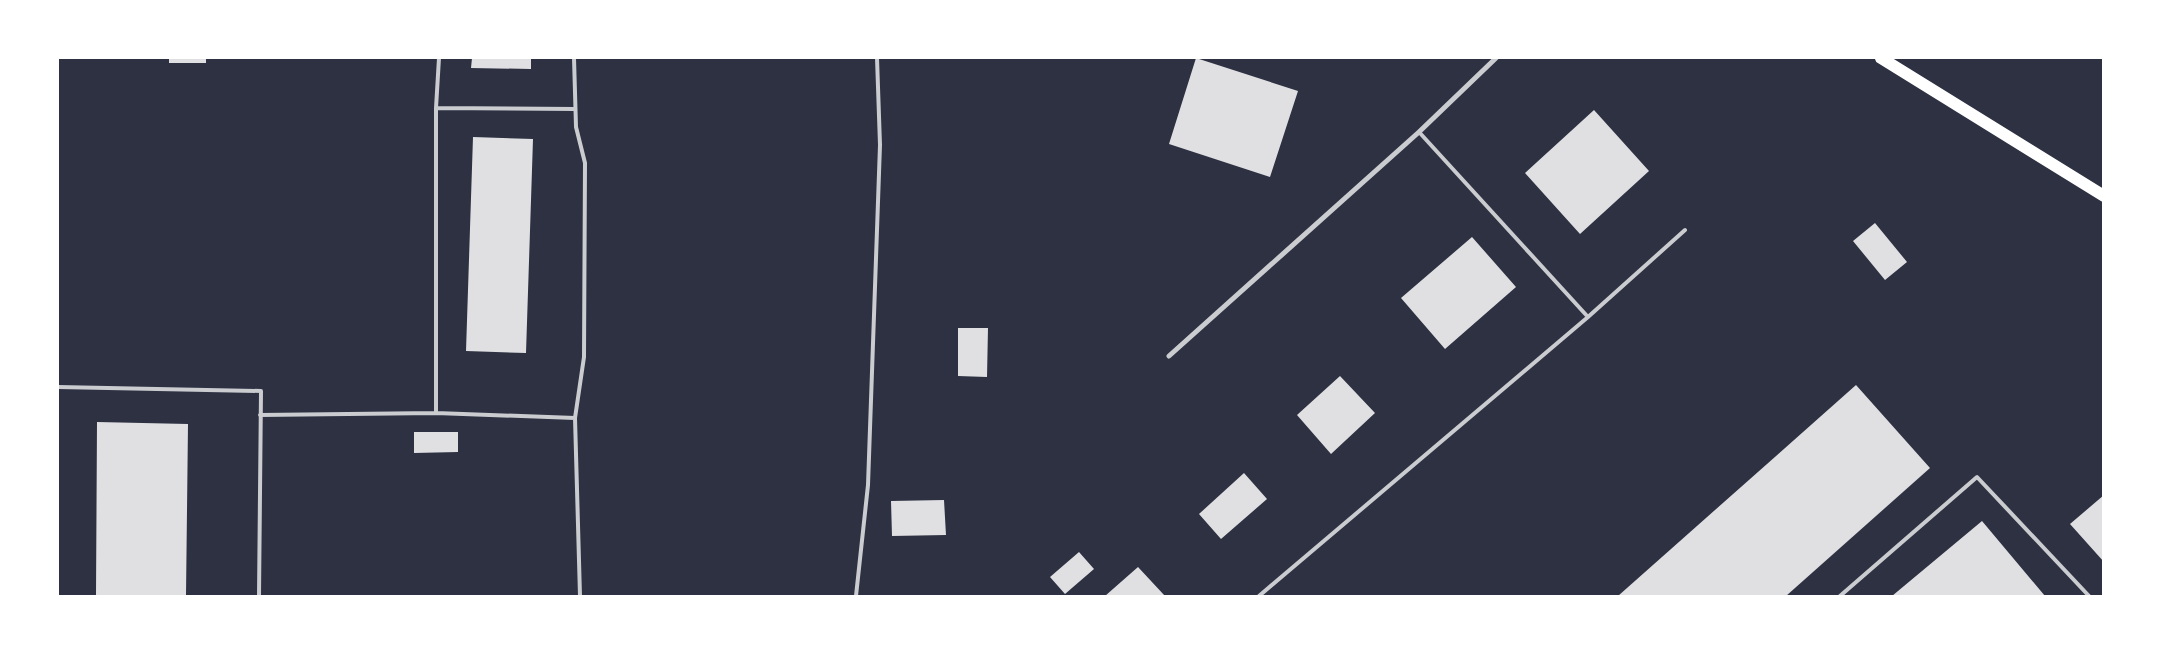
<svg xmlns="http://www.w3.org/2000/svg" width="2161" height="654" viewBox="0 0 2161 654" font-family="Lora,serif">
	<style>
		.building { fill: #e0e0e3 }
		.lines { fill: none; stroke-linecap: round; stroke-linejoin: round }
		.service { stroke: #caccd0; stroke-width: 4 }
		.minor { stroke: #caccd0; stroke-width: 5 }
		.primary { stroke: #fff; stroke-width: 12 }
	</style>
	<rect width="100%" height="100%" fill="#2d3142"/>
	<path class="building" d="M169 58H206V63H169Z
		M472 58H531V69L471 68Z
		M1196 58 1298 91 1270 177 1169 144Z
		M1594 110 1649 171 1580 234 1525 173Z
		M473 137 533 139 526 353 466 351Z
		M1875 223 1907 262 1885 280 1853 241Z
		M1472 237 1516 287 1445 349 1401 298Z
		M958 328H988L987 377 958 376Z
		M1340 376 1375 413 1331 454 1297 415Z
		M1856 385 1930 468 1786 596H1618Z
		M97 422 188 424 186 596H96Z
		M414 432H458V452L414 453Z
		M1244 473 1267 499 1221 539 1199 514Z
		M2104 495V562L2070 524Z
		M944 500 946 535 892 536 891 501Z
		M1982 521 2045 596H1892Z
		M1079 552 1094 569 1065 594 1050 577Z
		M1138 567 1165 596H1105Z"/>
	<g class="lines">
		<path class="service" d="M574 58 576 127 585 163 584 357 575 418
			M436 108 575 109
			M1419 132 1588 317
			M58 387 261 391 259 596
			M436 413V108L439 58
			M260 415 436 413 575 418 580 596
			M856 596 868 485 880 145 877 58
			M1259 596 1588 317 1685 230
			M1840 596 1977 477 2089 596"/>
		<path class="minor" d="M1169 356 1419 132 1496 58"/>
		<path class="primary" d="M1881 58 2104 196"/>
	</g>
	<rect width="2161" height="654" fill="none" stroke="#ffffff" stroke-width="118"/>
</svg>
